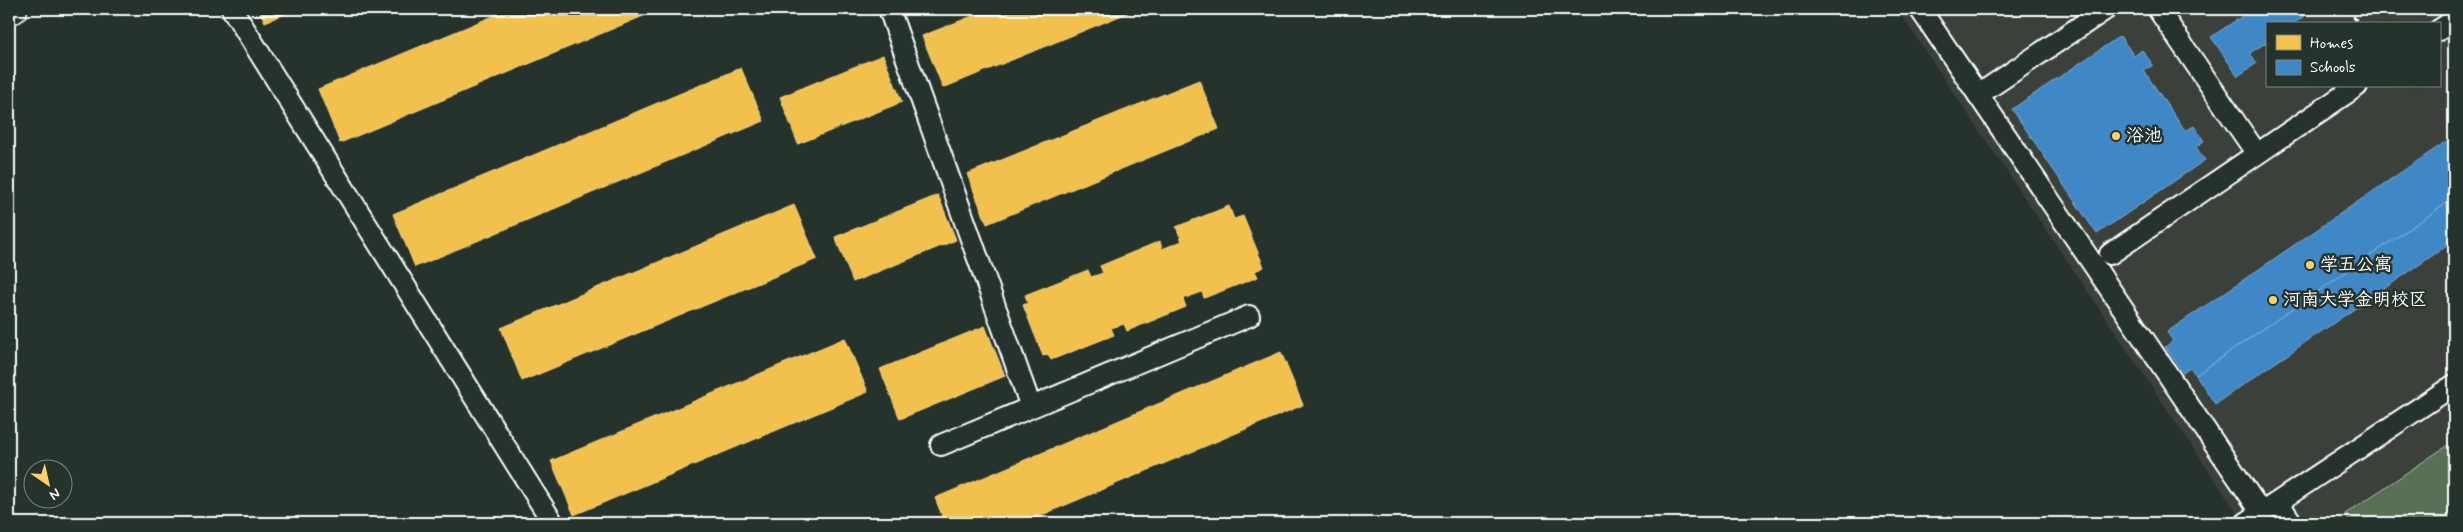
<svg xmlns="http://www.w3.org/2000/svg" width="2463" height="532" viewBox="0 0 2463 532" font-family="Mynerve,'LXGW WenKai TC',sans-serif">
	<style>
		.built { fill: #3b403a; fill-rule: evenodd }
		.green { fill: #587156; stroke: #acb8aa }
		.homes { fill: #f2c14e; stroke: #f6d483 }
		.schools { fill: #3f88c5; stroke: #79acd6 }
		.lines { fill: none; stroke-linecap: round; stroke-linejoin: round }
		.lane-casing { stroke: #fff; stroke-width: 24 }
		.street-casing { stroke: #fff; stroke-width: 31 }
		.path { stroke: #fff; stroke-width: 3; stroke-dasharray: 5 4; stroke-linecap: butt }
		.lane { stroke: #26332d; stroke-width: 20 }
		.street { stroke: #26332d; stroke-width: 28 }
		.poi-dot { fill: #ffd166; stroke: #26332d; stroke-width: 2 }
		.labels { text-anchor: middle; dominant-baseline: central; stroke-width: 5; stroke-linejoin: round; paint-order: stroke }
		.poi-label { font-size: 18px; fill: #fff; stroke: #26332d; text-anchor: start }
	</style>
	<rect width="100%" height="100%" fill="#26332d"/>
	<filter id="ink" filterUnits="userSpaceOnUse"><feTurbulence type="fractalNoise" baseFrequency=".02" numOctaves="2"/><feDisplacementMap in="SourceGraphic" scale="10" xChannelSelector="R" yChannelSelector="G"/><feConvolveMatrix kernelMatrix="1 2 1 2 8 2 1 2 1" color-interpolation-filters="sRGB"/></filter>
	<g filter="url(#ink)">
		<path class="built" d="M1897 9H2454V523H2244ZM2267 24H2439V86H2267Z"/>
		<path class="green" d="M2454 441V523H2351L2345 514Z"/>
		<path class="homes" d="M259 9H297L265 22Z
			M510 9H660L340 143 318 89Z
			M990 9H1137L943 88 922 36Z
			M883 55 902 102 798 144 780 97Z
			M741 68 764 121 415 267 393 214Z
			M1199 80 1219 129 987 224 967 174Z
			M938 195 956 240 853 282 835 237Z
			M794 205 817 259 522 381 501 328Z
			M1229 206 1234 219 1243 216 1264 267 1255 271 1258 277 1204 298 1202 292 1183 299 1186 307 1127 331 1124 324 1111 328 1114 335 1051 360 1048 354 1043 356 1023 305 1028 303 1025 295 1088 270 1091 277 1103 273 1100 266 1160 241 1162 249 1182 241 1176 227Z
			M985 326 1005 376 900 419 880 369Z
			M845 338 868 392 574 515 551 461Z
			M1281 352 1303 405 1023 523H945L935 498Z"/>
		<path class="schools" d="M2253 9H2301L2305 16 2293 24H2267V42L2250 53 2257 63 2238 76 2211 37Z
			M2120 36 2134 56 2142 50 2153 65 2144 71 2185 131 2194 126 2204 141 2196 147 2205 160 2097 234 2012 109Z
			M2454 136V198L2196 375 2190 368 2183 373 2165 347 2173 341 2167 332Z
			M2454 198V241L2215 404 2196 375Z"/>
		<g class="lines">
			<g class="lane-casing">
				<path id="lane" d="M232 9 553 523
					M889 9 1031 407
					M1920 9 2261 512
					M2158 9 2257 154
					M2439 30 2454 20
					M1978 95 2106 9
					M2110 254 2357 86
					M941 445 1249 316
					M2278 502 2292 523
					M2246 523 2454 385"/>
			</g>
			<g class="street-casing">
				<path id="street" d="M9 10 13 9"/>
			</g>
			<path class="path" d="M2348 9 2359 24"/>
			<use href="#lane" class="lane"/>
			<use href="#street" class="street"/>
		</g>
	</g>
	<g class="poi-dot">
		<circle cx="2116" cy="136" r="5"/>
		<circle cx="2310" cy="265" r="5"/>
		<circle cx="2273" cy="300" r="5"/>
	</g>
	<g class="labels">
		<g class="poi-label">
			<text x="2126" y="136">浴池</text>
			<text x="2320" y="265">学五公寓</text>
			<text x="2283" y="300">河南大学金明校区</text>
		</g>
	</g>
	<rect width="2463" height="532" fill="none" stroke="#26332d" stroke-width="30"/>
	<rect x="15" y="15" width="2433" height="502" fill="none" stroke="#fff" stroke-width="2" filter="url(#ink)"/>
	<rect x="2266" y="22" width="175" height="65" fill="#26332d" stroke="#7d8581"/>
	<rect x="2276" y="35" width="25" height="15" fill="#f2c14e" stroke="#7d8581"/>
	<text x="2310" y="48" font-size="15" fill="#ffffff">Homes</text>
	<rect x="2276" y="60" width="25" height="15" fill="#3f88c5" stroke="#7d8581"/>
	<text x="2310" y="72" font-size="15" fill="#ffffff">Schools</text>
	<g transform="translate(48 484) rotate(146)"><circle r="24" fill="#26332d" stroke="#7d8581"/>
	<path d="M0-4L9 19L0 12L-9 19Z" fill="#ffd166"/>
	<text y="-8" font-size="14" font-weight="bold" text-anchor="middle" fill="#ffffff">N</text>
	</g>
</svg>
